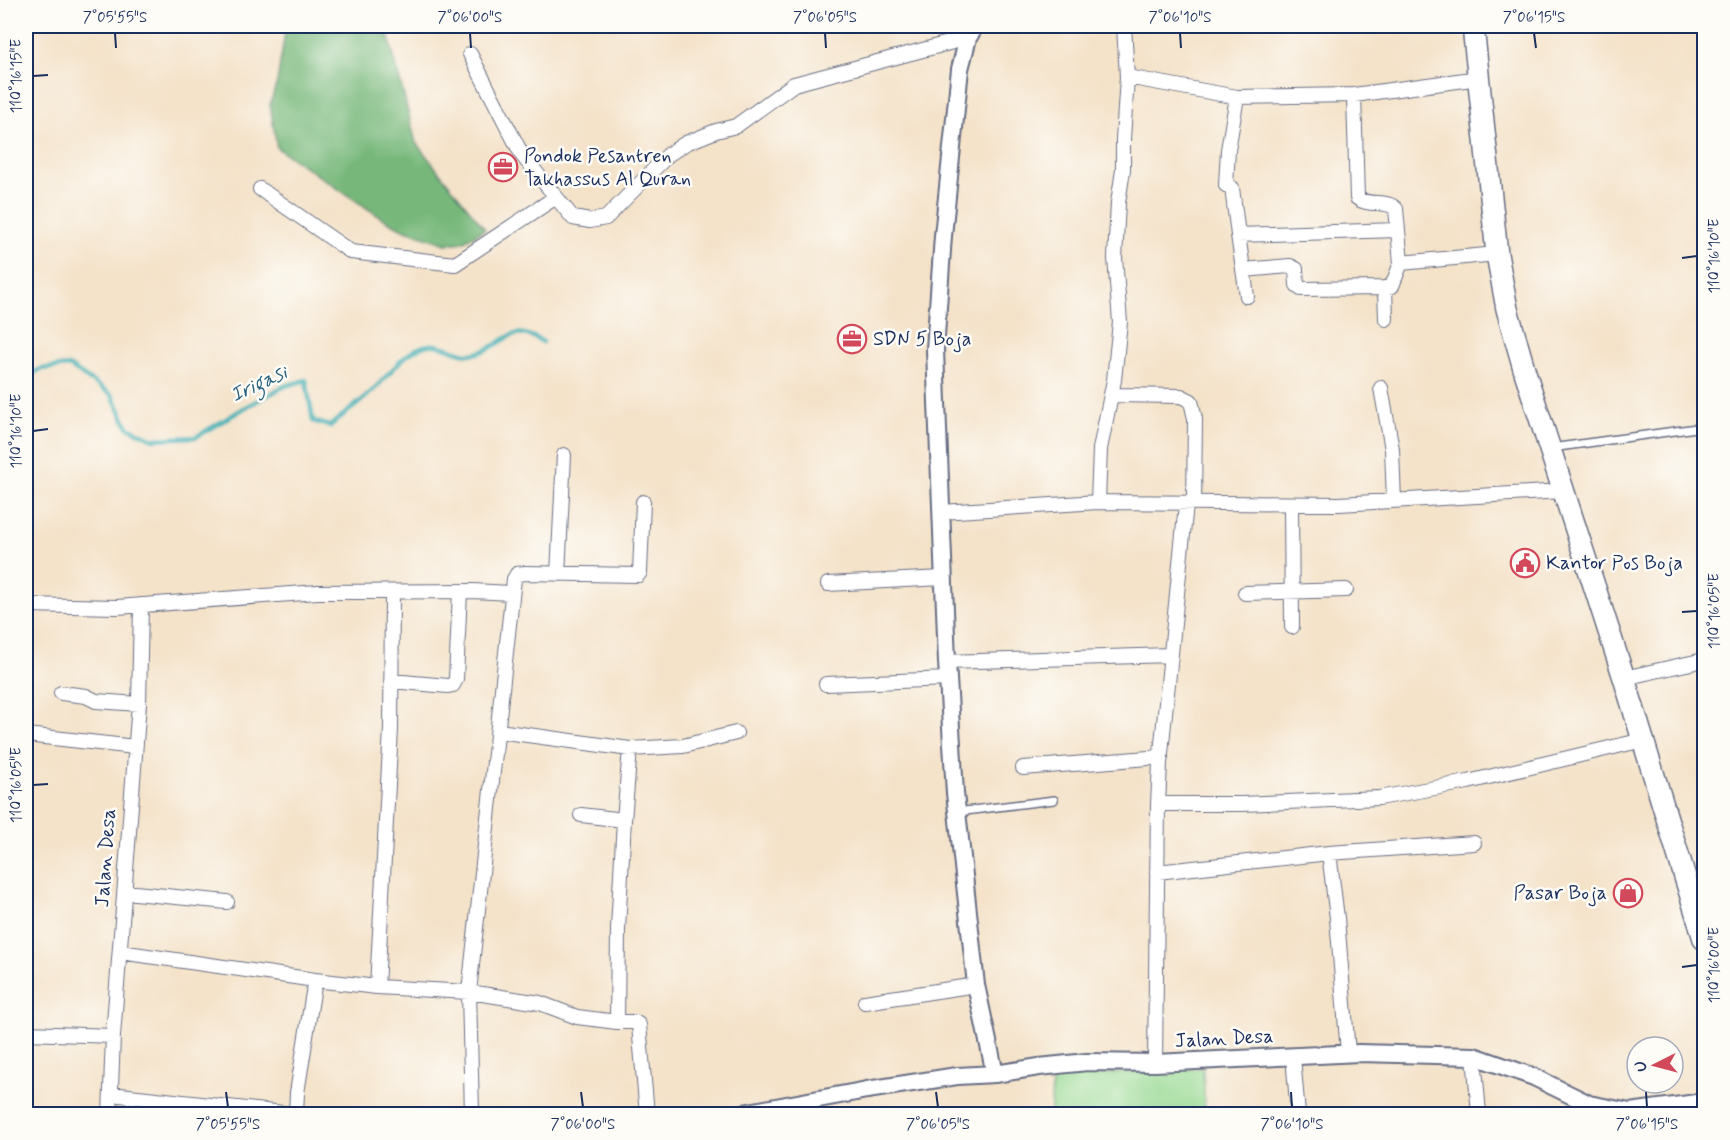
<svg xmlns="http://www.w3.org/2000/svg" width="1730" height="1140" viewBox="0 0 1730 1140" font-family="Mynerve,sans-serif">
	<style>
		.green { fill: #94d890; stroke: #588477; stroke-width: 1.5 }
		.forest { fill: #77b87a; stroke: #49746c; stroke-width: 1.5 }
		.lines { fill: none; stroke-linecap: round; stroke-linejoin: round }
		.stream { stroke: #3badb4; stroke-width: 4.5 }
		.service-casing { stroke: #676e83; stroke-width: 10 }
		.minor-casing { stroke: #676e83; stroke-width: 16 }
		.tertiary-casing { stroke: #676e83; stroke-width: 20 }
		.primary-casing { stroke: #676e83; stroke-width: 24 }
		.service { stroke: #fff; stroke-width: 7 }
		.minor { stroke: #fff; stroke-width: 14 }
		.tertiary { stroke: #fff; stroke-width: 16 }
		.primary { stroke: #fff; stroke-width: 21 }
		.ticks { fill: none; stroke: #1b2f5e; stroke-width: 2 }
		.labels { text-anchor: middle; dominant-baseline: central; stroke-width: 5; stroke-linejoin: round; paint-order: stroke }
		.poi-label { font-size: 20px; fill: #1b2f5e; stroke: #fdfcf7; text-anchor: start }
		.street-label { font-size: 20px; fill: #1b2f5e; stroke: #fdfcf7 }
		.water-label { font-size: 21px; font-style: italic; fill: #286180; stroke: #fdfcf7 }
		.neatline { fill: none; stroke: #1b2f5e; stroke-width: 2 }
		.ticks-label { font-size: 15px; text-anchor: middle; fill: #1b2f5e }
	</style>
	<rect width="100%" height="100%" fill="#fdfcf7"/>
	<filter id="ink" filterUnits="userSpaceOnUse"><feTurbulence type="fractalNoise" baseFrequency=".0167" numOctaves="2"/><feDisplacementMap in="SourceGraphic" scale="12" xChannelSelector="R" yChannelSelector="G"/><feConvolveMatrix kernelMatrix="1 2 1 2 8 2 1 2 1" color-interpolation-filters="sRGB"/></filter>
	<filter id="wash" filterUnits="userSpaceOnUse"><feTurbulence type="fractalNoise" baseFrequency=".008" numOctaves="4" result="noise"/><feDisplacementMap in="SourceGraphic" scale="24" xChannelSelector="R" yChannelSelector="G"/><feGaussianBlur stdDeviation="1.35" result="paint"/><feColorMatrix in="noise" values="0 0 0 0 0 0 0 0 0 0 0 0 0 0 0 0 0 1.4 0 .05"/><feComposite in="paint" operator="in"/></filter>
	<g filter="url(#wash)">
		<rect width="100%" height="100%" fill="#f4e2c9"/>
		<path class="green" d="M1203 1068 1205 1114H1051L1052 1077Z"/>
		<path class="forest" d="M286 26H386L416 143 485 229 463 242 446 244 403 229 382 218 277 148 270 104 277 82Z"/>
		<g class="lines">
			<path class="stream" d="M26 377 41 369 69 366 112 395 128 427 153 439 196 437 251 404 285 386 306 380 313 421 330 426C343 415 357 405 369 394 387 379 404 349 429 345 446 343 460 358 477 353 508 345 507 321 543 342"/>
		</g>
	</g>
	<g filter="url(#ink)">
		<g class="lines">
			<g class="service-casing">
				<path id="service" d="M1551 448 1704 427
					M957 812 1054 800"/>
			</g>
			<g class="minor-casing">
				<path id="minor" d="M470 54 522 155 573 218 590 221 606 218 669 154 686 143 716 131 736 126 794 84 968 38
					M1127 77 1237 97 1354 95 1479 78
					M1237 97 1228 150 1226 185 1232 188 1238 235 1398 230
					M260 189 351 252 455 264 556 197
					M1238 235 1247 296
					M1401 263 1497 254
					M1243 270 1290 266 1296 269 1297 285 1301 289 1385 288 1392 286 1401 263 1396 209C1387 199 1369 207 1357 198L1354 95
					M1385 288 1386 319
					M1381 388 1392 449 1394 501
					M1111 395 1181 396 1191 401 1195 419 1194 503
					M1098 502 1100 449 1114 380 1120 322 1115 258 1118 203 1123 170V139L1127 77 1124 26
					M1291 504 1292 627
					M941 512 1098 502 1339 504 1563 491
					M558 574 564 455
					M828 584 943 578
					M1245 593 1346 590
					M26 605 117 607 318 592 473 591 511 593
					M947 662 1171 655
					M1624 678 1704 660
					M391 681 448 686 453 685 456 679 460 591
					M826 684 948 679
					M61 693 86 696 96 701 139 704
					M498 731 630 749 683 746 736 733
					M26 735 135 747
					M1023 768 1161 757
					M1158 804H1242L1379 798 1468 782 1643 740
					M581 815 624 820 630 749
					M1329 853 1337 918 1348 1053
					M1157 872 1329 853 1474 843
					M125 892 227 902
					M120 952 315 980
					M377 987 469 992 540 1003 577 1017 617 1022H635L639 1025 647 1114
					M865 1002 976 985
					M617 1022 618 929 624 820
					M26 1033 113 1036
					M1474 1056 1479 1114
					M1293 1057 1298 1114
					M1155 1063 1158 804 1160 763 1186 504
					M111 1094 292 1114
					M110 1114 113 1036 139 704 141 605
					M296 1114 297 1093 315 980 377 987 391 729 392 592
					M472 1114 469 992 514 579 517 574 525 573 638 575 640 572 643 502"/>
			</g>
			<g class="tertiary-casing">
				<path id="tertiary" d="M975 26 968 38 960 69 943 236 935 350 947 662 955 793 976 985 995 1074
					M738 1114 867 1090 957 1076 995 1074 1039 1067 1087 1062 1155 1063 1359 1053 1474 1056 1534 1077 1589 1104 1630 1112 1704 1102"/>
			</g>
			<g class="primary-casing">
				<path id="primary" d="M1473 26 1497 254 1507 309 1525 372 1624 678 1704 939"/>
			</g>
			<use href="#service" class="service"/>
			<use href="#minor" class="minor"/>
			<use href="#tertiary" class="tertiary"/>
			<use href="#primary" class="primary"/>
		</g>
	</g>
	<path class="ticks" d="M115 33 116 48M470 33 471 48M825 33 826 48M1180 33 1181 48M1534 33 1536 48M33 76 48 75M1682 258 1697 256M33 431 48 429M1682 612 1697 611M33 785 48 784M1682 967 1697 965M226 1092 228 1107M581 1092 583 1107M936 1092 938 1107M1291 1092 1292 1107M1646 1092 1647 1107"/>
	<defs>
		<g id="office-ring" transform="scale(1.5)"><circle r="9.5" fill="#fdfcf7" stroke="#d1495b" stroke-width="1.5"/><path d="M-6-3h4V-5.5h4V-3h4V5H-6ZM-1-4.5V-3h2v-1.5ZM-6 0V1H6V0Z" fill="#d1495b"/></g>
		<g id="civic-ring" transform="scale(1.5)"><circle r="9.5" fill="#fdfcf7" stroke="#d1495b" stroke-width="1.5"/><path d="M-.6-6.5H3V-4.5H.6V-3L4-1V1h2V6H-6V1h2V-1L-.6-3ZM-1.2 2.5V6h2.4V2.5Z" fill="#d1495b"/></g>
		<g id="shop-ring" transform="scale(1.5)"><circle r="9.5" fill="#fdfcf7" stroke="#d1495b" stroke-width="1.5"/><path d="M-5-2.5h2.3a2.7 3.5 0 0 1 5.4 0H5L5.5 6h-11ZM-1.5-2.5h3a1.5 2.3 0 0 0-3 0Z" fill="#d1495b"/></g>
	</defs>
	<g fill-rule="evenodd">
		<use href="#office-ring" x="503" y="167"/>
		<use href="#office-ring" x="852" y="339"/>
		<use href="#civic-ring" x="1525" y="563"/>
		<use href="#shop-ring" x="1628" y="893"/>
	</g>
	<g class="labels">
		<g class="poi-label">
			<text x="524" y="156">Pondok Pesantren<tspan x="524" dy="23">Takhassus Al Quran</tspan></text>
			<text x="873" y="339">SDN 5 Boja</text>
			<text x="1546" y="563">Kantor Pos Boja</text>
			<text x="1607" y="893" text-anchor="end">Pasar Boja</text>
		</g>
		<g class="street-label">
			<text transform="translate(106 858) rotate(-86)">Jalan Desa</text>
			<text transform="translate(1224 1039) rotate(-3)">Jalan Desa</text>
		</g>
		<g class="water-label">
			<text transform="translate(259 384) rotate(-25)">Irigasi</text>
		</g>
	</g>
	<rect width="1730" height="1140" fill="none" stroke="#fdfcf7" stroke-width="66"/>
	<g transform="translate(1655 1065) rotate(264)"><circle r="28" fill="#fdfcf7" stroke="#a3aaba" stroke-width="1.5"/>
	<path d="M0-4.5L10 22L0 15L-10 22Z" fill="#d1495b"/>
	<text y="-9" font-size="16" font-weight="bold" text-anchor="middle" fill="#1b2f5e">U</text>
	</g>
	<rect x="33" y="33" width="1664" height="1074" class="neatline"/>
	<g class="ticks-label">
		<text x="115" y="22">7°05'55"S</text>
		<text x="470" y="22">7°06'00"S</text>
		<text x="825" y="22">7°06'05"S</text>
		<text x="1180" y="22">7°06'10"S</text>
		<text x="1534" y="22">7°06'15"S</text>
		<text transform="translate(16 76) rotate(-90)" y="5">110°16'15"E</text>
		<text transform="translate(1714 256) rotate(-90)" y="5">110°16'10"E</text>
		<text transform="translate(16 431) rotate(-90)" y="5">110°16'10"E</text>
		<text transform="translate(1714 611) rotate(-90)" y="5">110°16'05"E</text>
		<text transform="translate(16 785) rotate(-90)" y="5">110°16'05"E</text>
		<text transform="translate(1714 965) rotate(-90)" y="5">110°16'00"E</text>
		<text x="228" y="1129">7°05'55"S</text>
		<text x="583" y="1129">7°06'00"S</text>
		<text x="938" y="1129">7°06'05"S</text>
		<text x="1292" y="1129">7°06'10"S</text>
		<text x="1647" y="1129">7°06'15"S</text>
	</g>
</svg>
